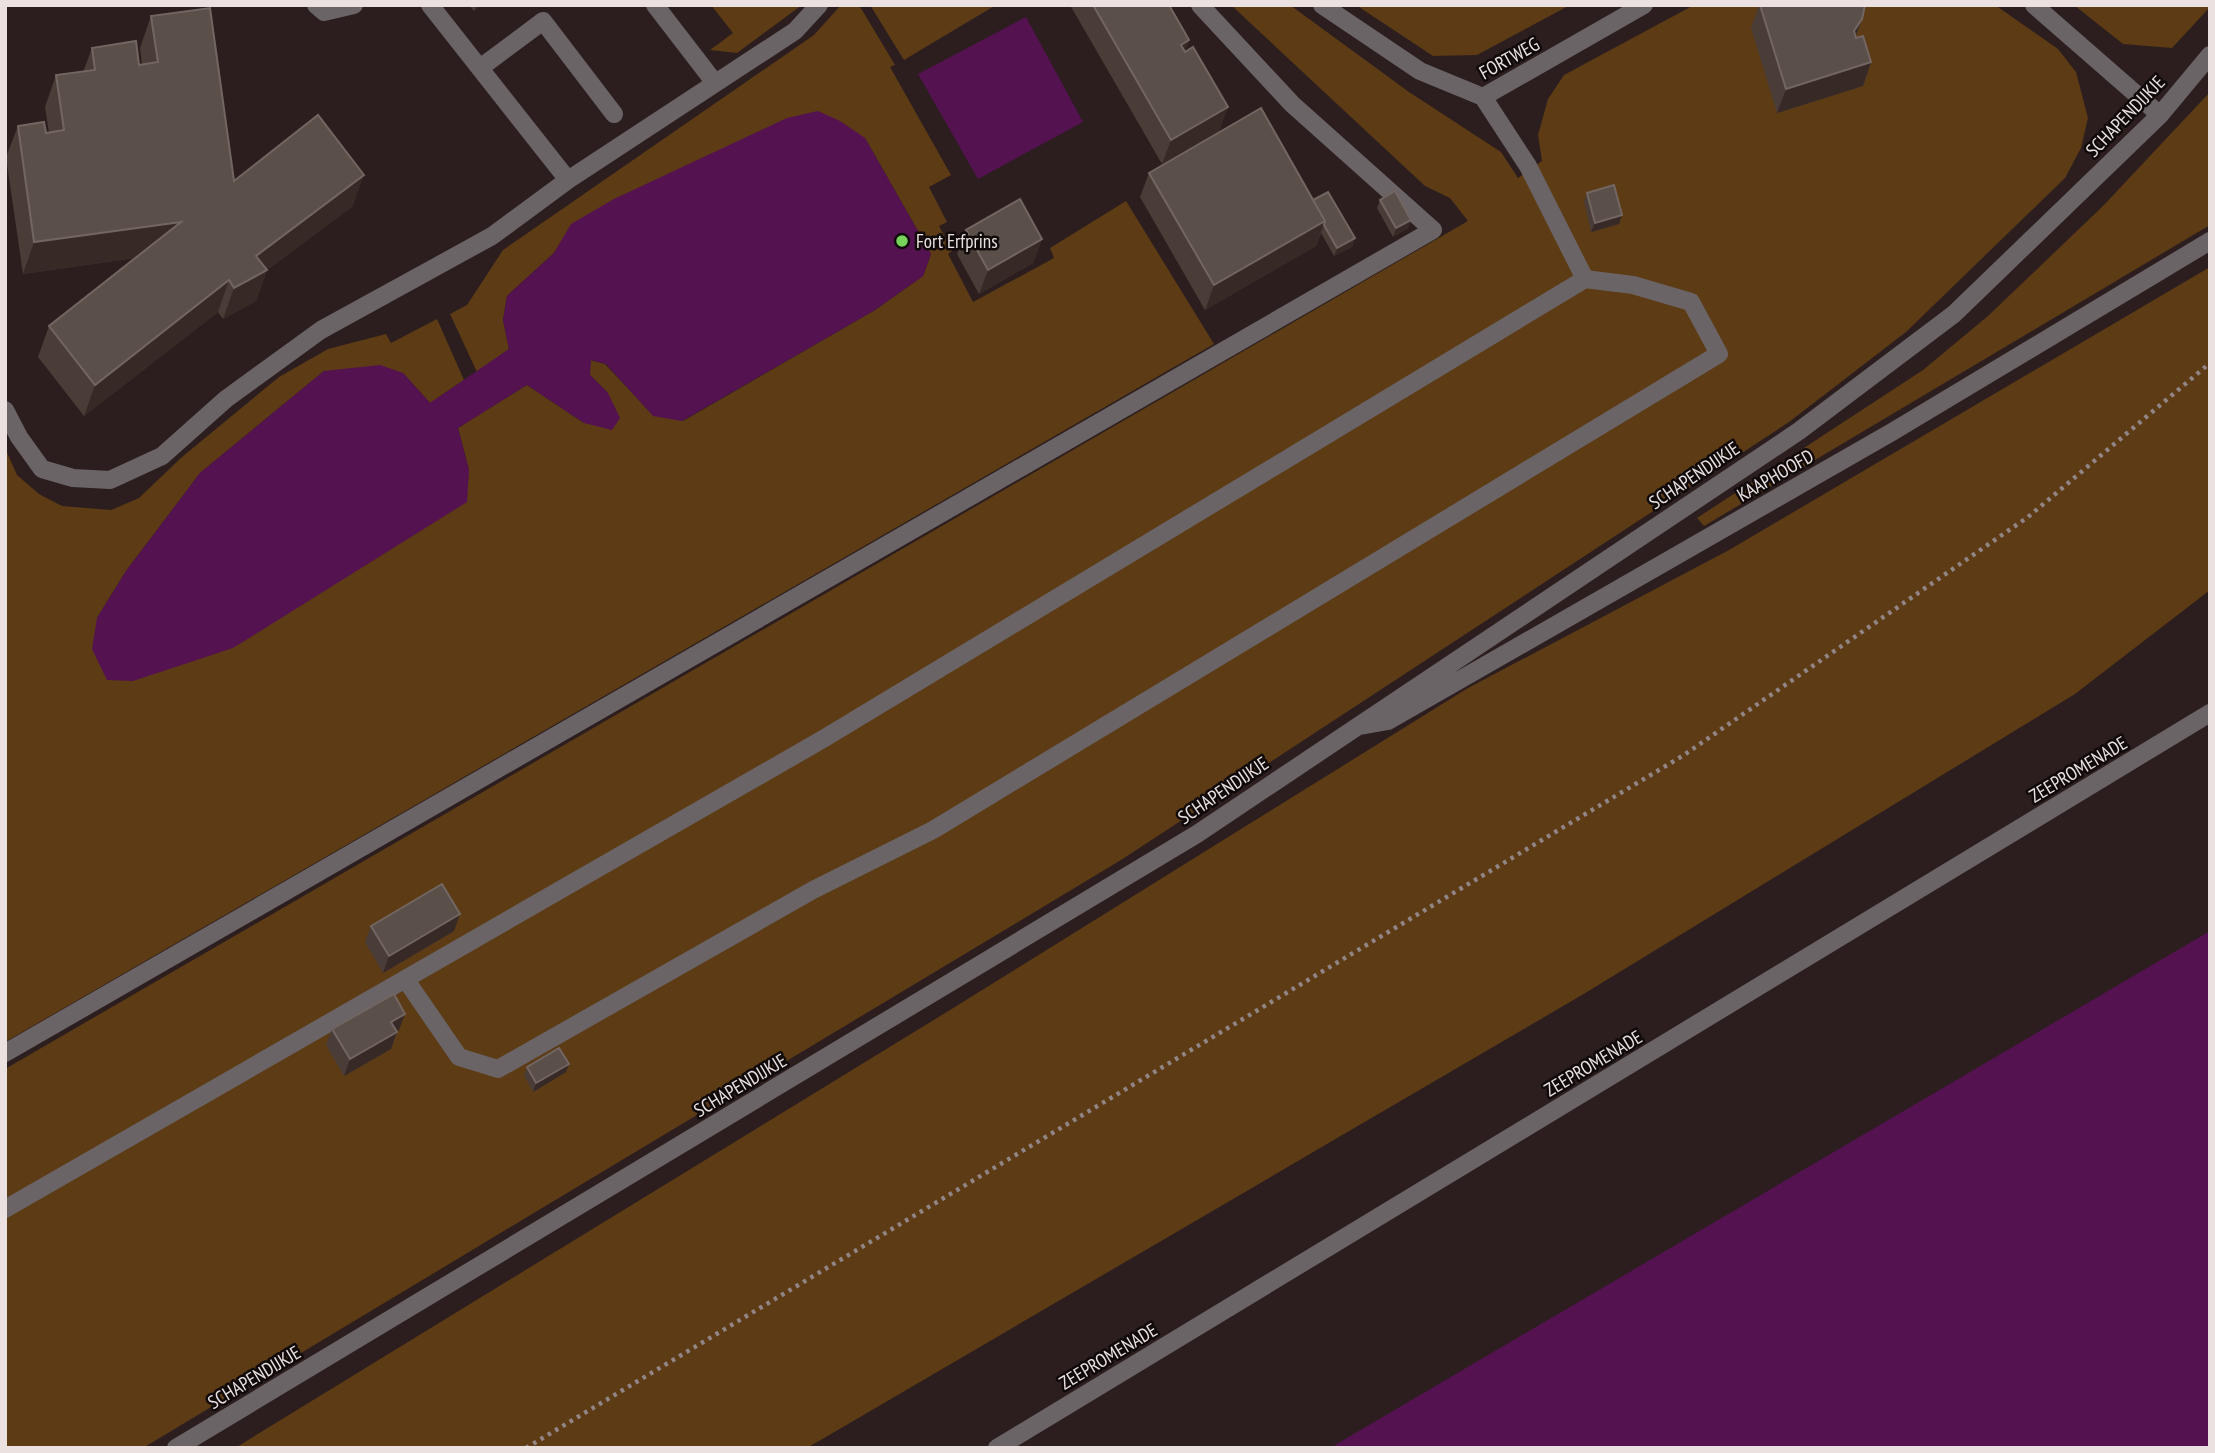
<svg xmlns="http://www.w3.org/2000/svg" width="2215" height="1453" viewBox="0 0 2215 1453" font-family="'PT Sans Narrow',sans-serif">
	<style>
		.green { fill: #5c3b15 }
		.water { fill: #541251 }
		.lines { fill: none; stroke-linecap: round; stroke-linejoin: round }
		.path { stroke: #918585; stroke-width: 4.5; stroke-dasharray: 3.5 5; stroke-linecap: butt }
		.minor { stroke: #6b6467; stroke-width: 18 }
		.wall { fill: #4a3d38 }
		.shaded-wall { fill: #372926 }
		.building { fill: #5b4f4a; stroke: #726662; stroke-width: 2 }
		.poi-dot { fill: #76d25a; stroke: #100a0a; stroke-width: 2.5 }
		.labels { text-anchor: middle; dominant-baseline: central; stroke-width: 5; stroke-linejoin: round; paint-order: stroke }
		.street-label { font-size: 19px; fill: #ebe1e1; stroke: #100a0a }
		.poi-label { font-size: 19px; fill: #ebe1e1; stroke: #100a0a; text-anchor: start }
	</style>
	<rect width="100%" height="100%" fill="#2c1e1e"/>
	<path class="green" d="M711 5H802L737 53 710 50 733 33Z
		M841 5H859L895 65 890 67 951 175 929 187 947 222 939 226 952 251 948 254 973 302 1054 258 1050 248 1126 201 1214 344 5 1042V448L17 475 39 494 62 506 111 510 139 498 182 457 279 377 328 349 386 334 391 343 437 319 464 380 430 403 403 373 324 371 200 473 126 571 97 618 469 470 458 428 527 385 584 423 608 393 590 375V360L605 364 653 415 683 421 875 310 923 276 931 254 865 138 572 224 554 253 507 296 503 320 509 349 477 372 450 314 467 305 503 250 814 35Z
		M870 5H996L904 60Z
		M1231 5H1290L1409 92 1501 152 1518 178 1542 161 1538 135 1548 99 1564 75 1694 5H1995L2058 49 2076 72 2088 118 2081 148 2065 178 1906 332 1789 422 1121 860 143 1448H5V1069L1468 221 1450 198 1425 186Z
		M1356 5H1570L1477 55 1433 56Z
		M2074 5H2210V7L2172 48 2123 44Z
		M2210 92V225L1704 526 1697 518 1923 370 1988 316 2103 206Z
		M2210 267V590L2075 694 1582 995 807 1448H235L950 1010 1468 688 1729 550Z"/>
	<path class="water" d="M1026 17 1083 122 978 179 918 74Z
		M818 111 840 121 865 138 931 254 923 276 875 310 682 421 653 416 606 364 591 360 590 375 608 393 620 418 612 430 584 423 527 385 458 428 469 470 467 502 233 648 133 681 107 680 92 649 97 618 126 571 200 473 324 371 380 365 403 373 430 403 509 349 503 320 507 296 554 253 571 224 614 199 787 118Z
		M2210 931V1448H1330Z"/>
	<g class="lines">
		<path class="path" d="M526 1448 1684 755 2028 517 2210 363"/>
		<path class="minor" d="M316 5 324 12 354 5
			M430 5 568 180
			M655 5 715 83
			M1322 5 1420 71 1483 97 1644 5
			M2034 5 2160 115
			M480 68 543 21 614 114
			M5 410 19 437 42 469 73 478 110 480 162 456 226 399 321 330 492 236 568 180 795 31 819 5
			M1360 726 1388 721 1892 432 2210 241
			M406 980 459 1057 498 1069 813 890 933 830 1719 354 1691 302 1633 285 1585 279
			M5 1053 1433 230 1292 104 1200 5
			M5 1209 823 739 1585 279 1528 166 1483 97
			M176 1448 1197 834 1799 431 1954 314 2160 115 2210 55
			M997 1448 2210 713"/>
	</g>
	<path class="wall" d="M469 5H481L474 11Z
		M1070 5H1169L1189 40 1185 51 1228 107 1219 131 1162 164Z
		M1759 5 1862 19 1856 36 1871 62 1863 86 1777 113 1751 28Z
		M151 16 234 181 353 206 267 270 256 301 223 319 218 312 84 416 38 357 49 326 135 258 23 274 6 157 18 126 46 133H49L45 107 56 75 83 72 92 48 139 65 142 64 140 48Z
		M1149 173 1313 200 1355 238 1352 247 1334 256 1321 233 1316 246 1205 310 1140 197Z
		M1587 193 1622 215 1619 224 1591 232 1584 201Z
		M1380 200 1411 220 1408 228 1393 237 1377 208Z
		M966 230 1042 239 1033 263 979 294 957 254Z
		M371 926 454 931 383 973 365 942Z
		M332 1029 399 1030 397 1032 391 1049 344 1076 326 1045Z
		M527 1067 566 1072 533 1092 524 1075Z"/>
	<path class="shaded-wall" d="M476 5H481L474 11Z
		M1862 19 1853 43 1854 31Z
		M1189 40 1181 64V45Z
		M1871 62 1863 86 1777 113 1786 89Z
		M1228 107 1219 131 1162 164 1171 140Z
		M364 175 353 206 267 270 256 301 223 319 234 288 256 256Z
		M1622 215 1619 224 1591 232 1595 223Z
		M1411 220 1408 228 1393 237 1396 228Z
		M1325 221 1316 246 1205 310 1214 285Z
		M181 222 170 253 23 274 34 242Z
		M1355 238 1352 247 1334 256 1337 248Z
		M1042 239 1033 263 979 294 988 270Z
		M229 280 218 312 84 416 95 385Z
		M460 914 454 931 383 973 389 956Z
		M405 1014 399 1030 385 1039 391 1022Z
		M397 1032 391 1049 344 1076 350 1059Z
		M569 1064 566 1072 533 1092 536 1083Z"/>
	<path class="building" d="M1093 5H1169L1189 40 1181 45 1185 52 1193 47 1228 107 1171 140Z
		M1760 5H1865L1862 19 1854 31 1856 38 1863 36 1871 62 1786 89Z
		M210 8 234 181 318 115 364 175 256 256 267 270 234 288 229 280 95 385 49 326 181 222 34 242 18 126 44 122 46 133 64 130 56 75 95 70 92 48 136 41 139 65 158 62 151 16Z
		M1261 108 1325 221 1214 285 1149 173Z
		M1614 185 1622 215 1595 223 1587 193Z
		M1395 191 1411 220 1396 228 1380 200Z
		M1328 192 1355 238 1337 248 1324 225 1325 221 1313 200Z
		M1020 199 1042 239 988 270 966 230Z
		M442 884 460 914 389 956 371 926Z
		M394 994 405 1014 391 1022 397 1032 350 1059 332 1029Z
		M559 1048 569 1064 536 1083 527 1067Z"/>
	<circle class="poi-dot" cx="902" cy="241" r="7"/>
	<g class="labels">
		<g class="street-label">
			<text transform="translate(1509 58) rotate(-29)">FORTWEG</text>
			<text transform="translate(2125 116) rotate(-46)">SCHAPENDIJKJE</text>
			<text transform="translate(1694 475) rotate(-34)">SCHAPENDIJKJE</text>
			<text transform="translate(1775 475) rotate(-30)">KAAPHOOFD</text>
			<text transform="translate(2078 769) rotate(-31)">ZEEPROMENADE</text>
			<text transform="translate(1223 790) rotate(-34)">SCHAPENDIJKJE</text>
			<text transform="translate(1593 1063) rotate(-31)">ZEEPROMENADE</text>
			<text transform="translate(740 1085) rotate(-31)">SCHAPENDIJKJE</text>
			<text transform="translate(1108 1356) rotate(-31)">ZEEPROMENADE</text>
			<text transform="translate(254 1377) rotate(-31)">SCHAPENDIJKJE</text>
		</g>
		<g class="poi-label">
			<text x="916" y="241">Fort Erfprins</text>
		</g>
	</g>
	<rect width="2215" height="1453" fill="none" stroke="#ebe1e1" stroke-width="14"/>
</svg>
